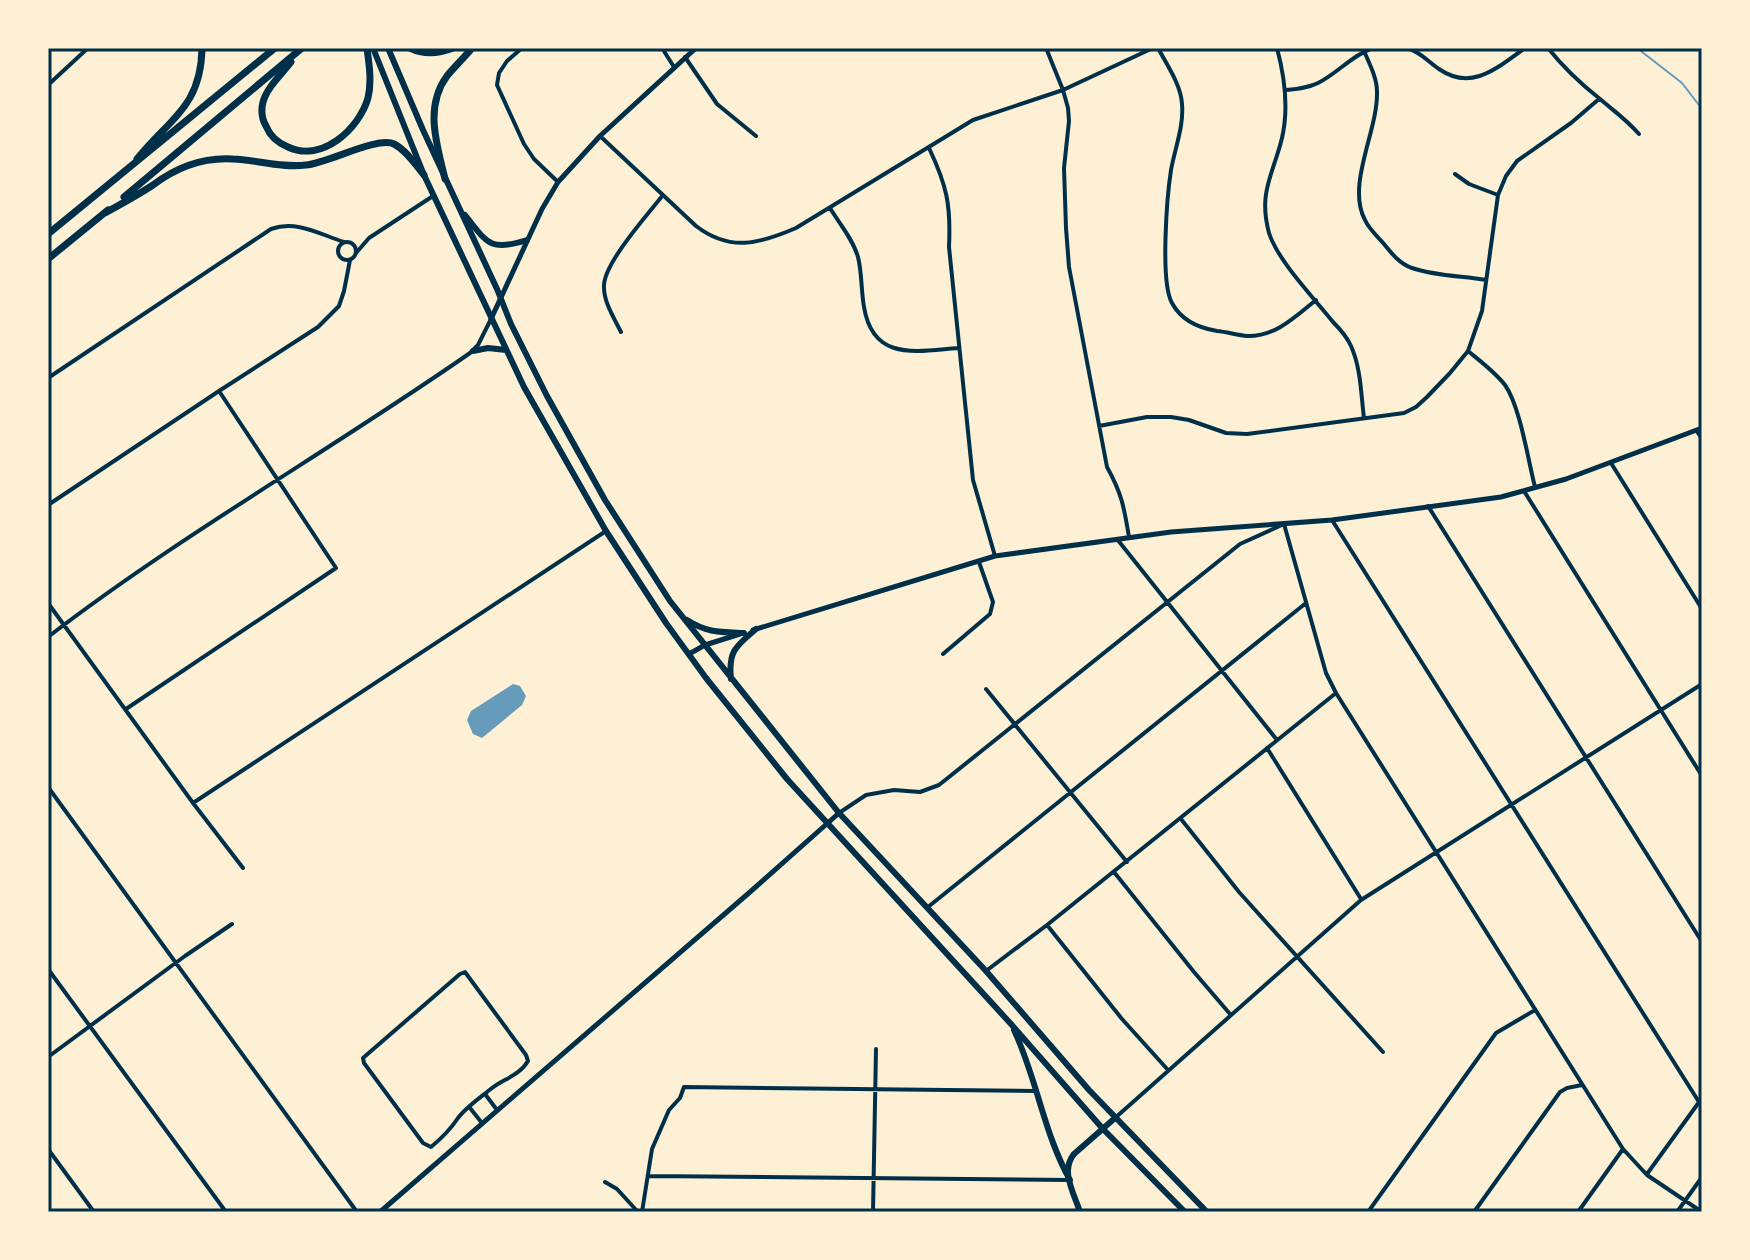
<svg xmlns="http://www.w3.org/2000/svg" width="1750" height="1260" viewBox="0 0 1750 1260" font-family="'Alegreya Sans',sans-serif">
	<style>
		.water { fill: #669bbc }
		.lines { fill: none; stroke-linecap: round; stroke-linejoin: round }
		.stream { stroke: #669bbc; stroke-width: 2 }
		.minor { stroke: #003049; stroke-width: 4 }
		.tertiary { stroke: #003049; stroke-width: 5 }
		.primary { stroke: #003049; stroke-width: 6 }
		.motorway { stroke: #003049; stroke-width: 7 }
		.neatline { fill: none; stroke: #003049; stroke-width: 3 }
	</style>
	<rect width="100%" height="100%" fill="#fdf0d5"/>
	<path class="water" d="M513 684 520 686 526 696 522 705 482 738 473 734 467 720 471 711Z"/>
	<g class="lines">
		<path class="stream" d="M1637 48 1682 83 1702 109"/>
		<path class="minor" d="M522 48 507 61 499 73 497 85 524 144 534 159 558 182
			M662 48 674 67
			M1046 48 1063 90 1068 108 1069 121 1064 168 1066 228 1069 267 1107 467C1122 494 1124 507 1129 537
			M1158 48C1167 65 1181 85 1182 104 1184 126 1175 148 1171 170 1167 196 1160 282 1172 303 1181 320 1199 328 1217 331 1227 332 1237 335 1247 336 1275 337 1295 317 1316 300
			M1277 48C1285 78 1289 108 1282 138 1273 175 1258 192 1269 233 1278 261 1314 298 1333 322 1340 329 1347 337 1351 346 1361 368 1361 395 1364 418
			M1407 48C1421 52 1427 61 1439 69 1472 92 1498 67 1525 48
			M1548 48C1563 67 1581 84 1600 99 1614 111 1627 120 1639 134
			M1364 51C1370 65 1377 78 1377 92 1378 131 1346 185 1365 220 1369 229 1378 237 1384 244 1392 254 1400 264 1412 268 1435 276 1462 276 1486 280
			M685 57 717 104 756 136
			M48 85 88 48
			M1286 90C1297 89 1308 88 1318 83 1338 73 1352 55 1373 48
			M600 136 696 226C730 252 759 244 796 228L973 120 1063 90 1153 48
			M929 148C947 186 951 205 949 247L973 480 995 556
			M1455 174 1469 184 1498 195
			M830 208C839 223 853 239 858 257 862 273 861 290 864 307 873 362 917 351 958 348
			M338 251a9 9 0 1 1 18 0a9 9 0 1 1-18 0Z
			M356 253 369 238 433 196
			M621 332C614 318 603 301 604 285 605 262 648 214 663 195
			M1468 351C1480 361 1495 372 1505 385 1520 406 1528 460 1535 487
			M48 378 271 229C297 220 319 234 344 242
			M1099 426 1147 417H1171L1189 420 1226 433 1247 434 1404 413 1416 407 1427 397 1450 373 1468 351 1482 311 1498 195 1506 176 1517 161 1571 123 1599 99
			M1696 430 1702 439
			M1611 463 1702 609
			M1524 491 1702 776
			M48 505 219 391 318 327 339 306 344 291 350 260
			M1428 506 1702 942
			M1332 520 1699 1102
			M1117 539 1277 740
			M48 603 193 803 243 868
			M48 637C182 534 331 450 470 353L478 345 491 319
			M943 654 990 614 993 602 979 562
			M986 689 1127 862
			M126 709 336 568 219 391
			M1267 748 1361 899
			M48 787 357 1212
			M193 803 606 531
			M839 813 866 795 894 790 920 792 939 785 1240 544 1284 524 1326 673 1336 693 1623 1149 1647 1175 1702 1212
			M1181 819 1239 892 1383 1052
			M1114 872 1194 972 1230 1014
			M928 907 1306 603
			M1047 925 1122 1019 1168 1070
			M48 969 226 1212
			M986 971 1047 925 1336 693
			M465 972 526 1055 528 1061C520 1075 504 1079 492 1088 481 1097 466 1107 458 1118 450 1130 442 1138 431 1147L423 1143 364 1063 363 1058 460 974Z
			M48 1057 185 956 232 924
			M485 1094 497 1110
			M470 1108 482 1123
			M1115 1118 1361 900 1702 684
			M48 1149 94 1212
			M1647 1174 1702 1098
			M648 1176 1070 1180
			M605 1182 617 1189 638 1212
			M642 1212 652 1149 669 1110 680 1098 684 1087 1036 1091
			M873 1212 876 1049
			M1368 1212 1496 1033 1535 1010
			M1474 1212 1560 1092 1567 1088 1582 1085
			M1578 1212 1623 1149
			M1677 1212 1702 1177"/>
		<path class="tertiary" d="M491 319 542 209 558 182 600 136 696 48
			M753 630 995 556 1171 532 1332 520 1501 497 1566 479 1702 428
			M689 654 705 645 740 634
			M380 1212 750 892 839 813"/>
		<path class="primary" d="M373 48 424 175 524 387 606 531 666 623 706 678 787 779 1011 1024 1103 1129 1185 1212
			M388 48 423 130 497 289 511 324 547 396 605 500 670 601 839 813 986 971 1089 1090 1207 1212
			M465 215C487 243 490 252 527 240
			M473 351 488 348 506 350
			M687 620C707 633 721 632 744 633
			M731 679C728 651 736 646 756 629
			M1014 1030C1037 1079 1044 1134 1070 1180
			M1080 1212C1074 1193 1060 1171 1074 1154L1115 1118"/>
		<path class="motorway" d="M410 48C424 55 438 54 453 48
			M291 62C282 74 267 87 263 102 261 110 262 119 266 126 270 136 278 143 288 147 322 163 359 129 368 98 372 81 369 64 367 48
			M137 159C170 118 201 107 202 48
			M445 179C437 145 424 107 447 76 455 66 464 58 472 48
			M124 197 302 48
			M105 213C121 204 138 195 153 185 177 167 202 157 233 159 257 160 281 168 306 165 328 163 378 136 394 144 406 150 416 165 424 175
			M48 234 275 48
			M48 259 108 210"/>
	</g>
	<rect width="1750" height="1260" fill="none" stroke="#fdf0d5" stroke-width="100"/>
	<rect x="50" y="50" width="1650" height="1160" class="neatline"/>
</svg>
